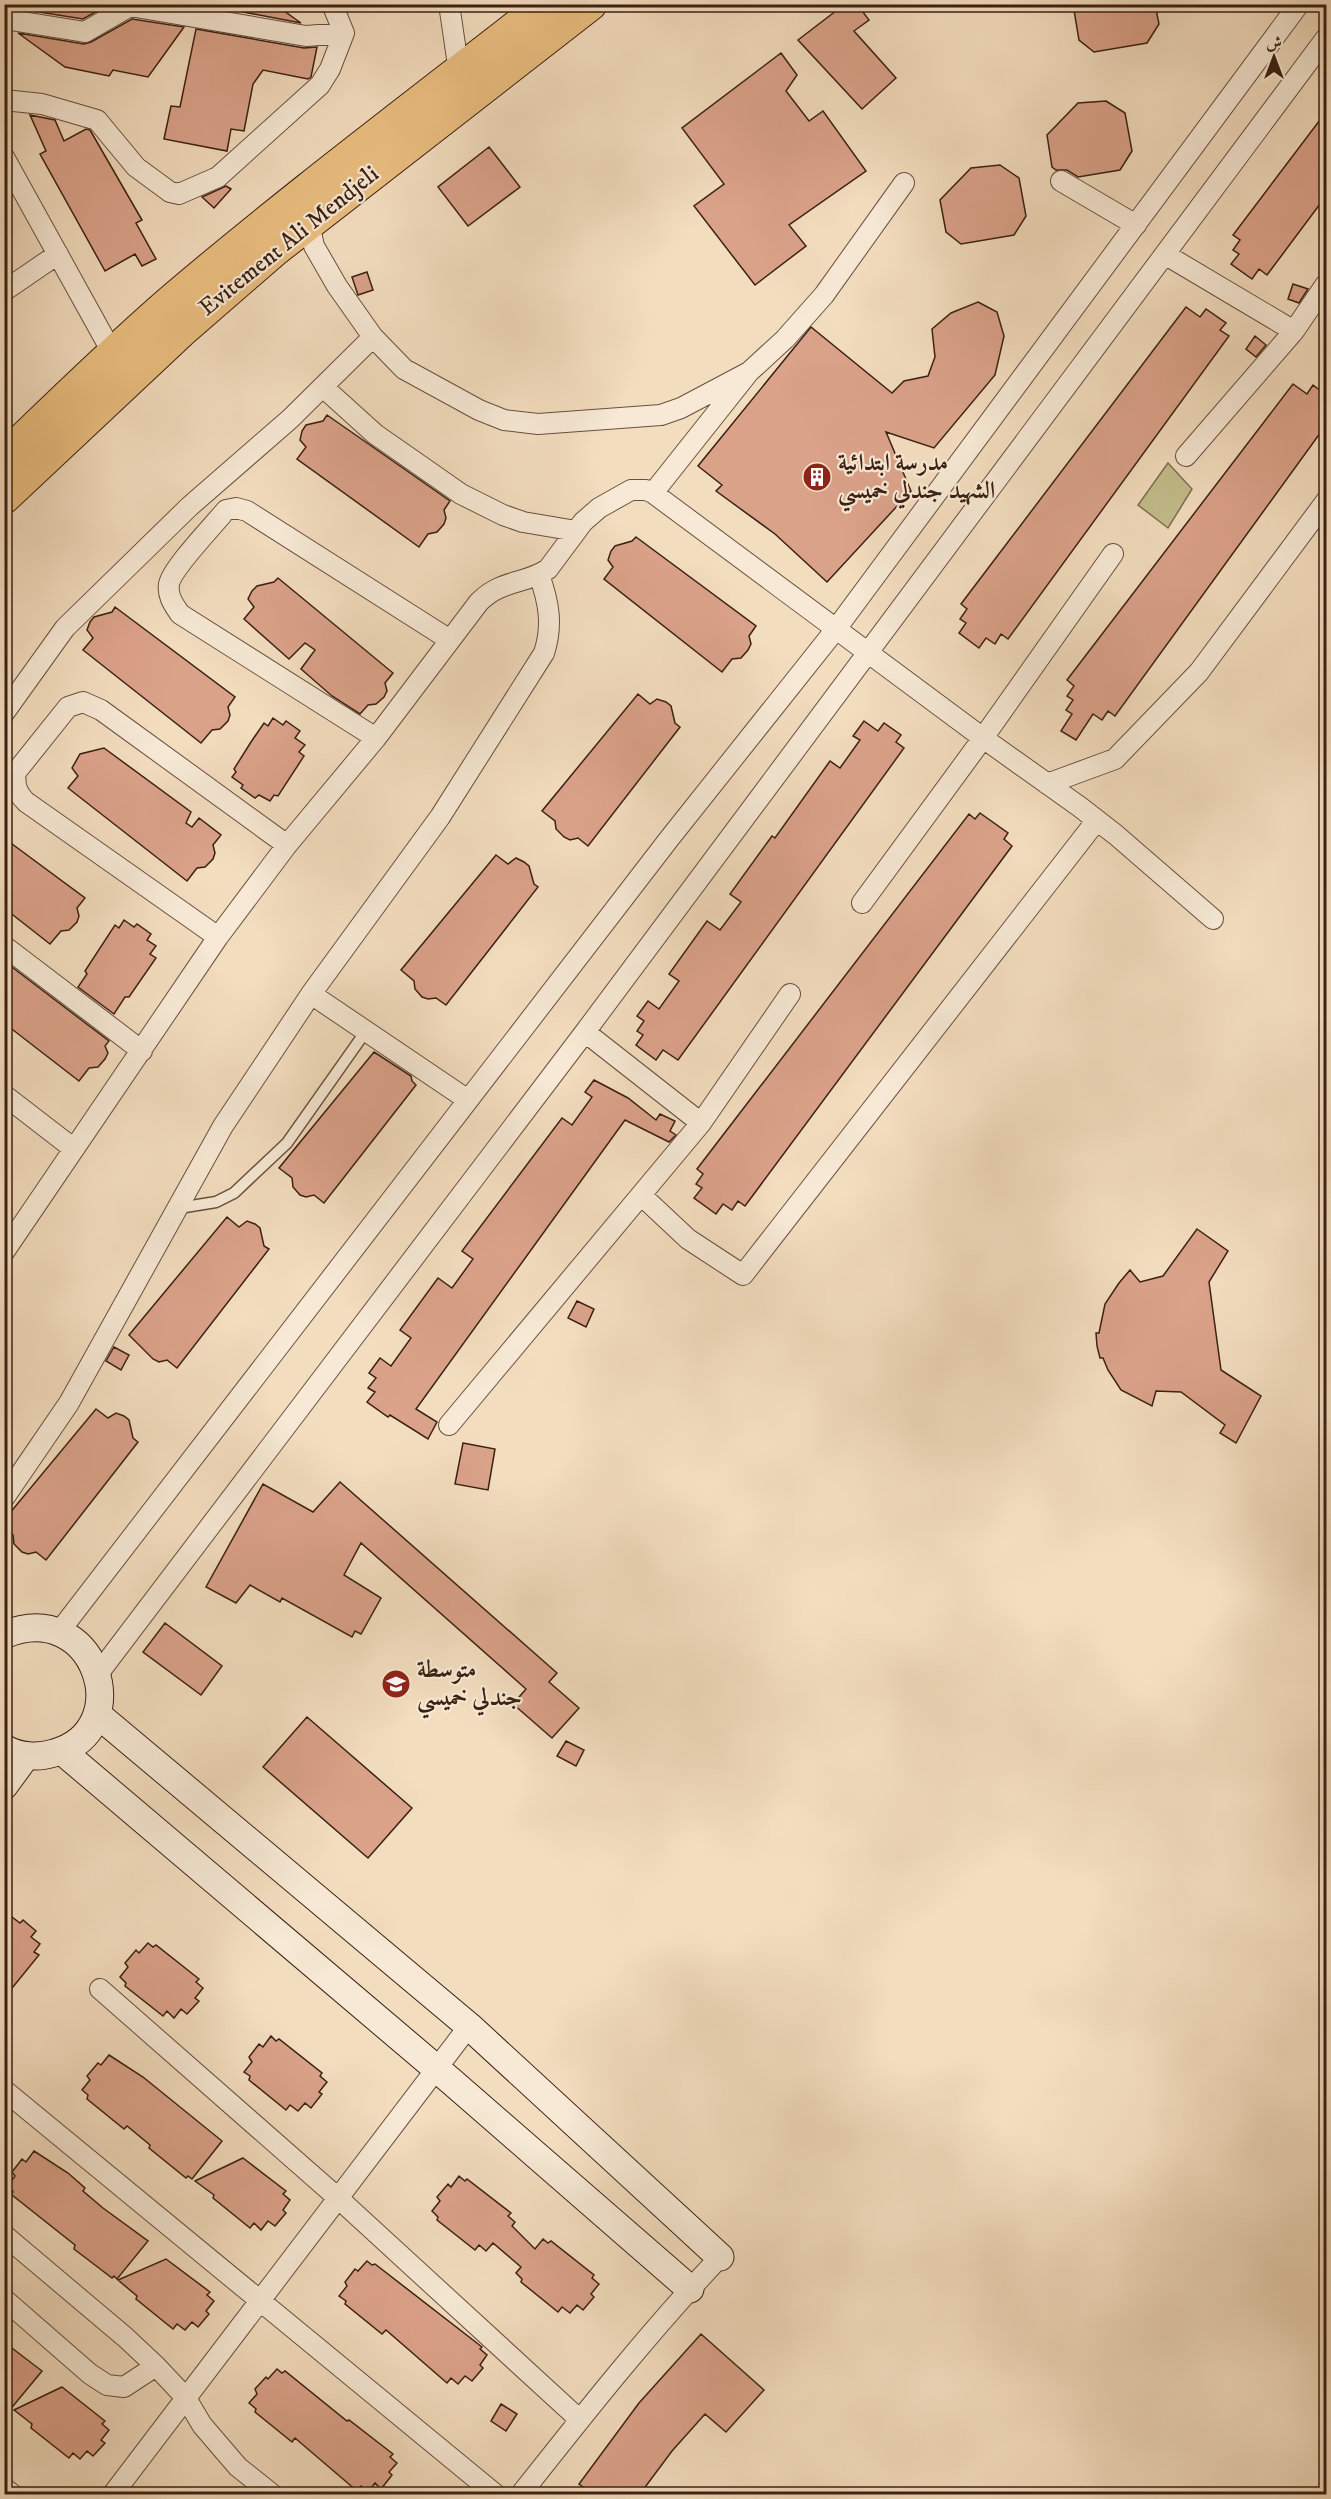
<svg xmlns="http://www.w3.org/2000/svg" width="1331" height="2499" viewBox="0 0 1331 2499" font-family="'IM FELL DW Pica',Amiri,serif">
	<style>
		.green { fill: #c3be8c; stroke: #7e6f50; stroke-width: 1.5 }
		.building { fill: #dba28a; stroke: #3a2013; stroke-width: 1.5 }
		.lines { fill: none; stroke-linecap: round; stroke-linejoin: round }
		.lane-casing { stroke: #684f3e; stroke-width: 13 }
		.street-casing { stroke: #684f3e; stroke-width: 22 }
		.secondary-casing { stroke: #3a2013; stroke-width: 29 }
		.highway-casing { stroke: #3a2013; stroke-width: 35 }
		.lane { stroke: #f7e9d5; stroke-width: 10 }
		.street { stroke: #f7e9d5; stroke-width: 20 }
		.secondary { stroke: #f7e9d5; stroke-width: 27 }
		.highway { stroke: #eabe80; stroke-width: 33 }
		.labels { text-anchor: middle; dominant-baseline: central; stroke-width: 4.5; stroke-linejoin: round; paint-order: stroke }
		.street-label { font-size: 24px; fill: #3a2013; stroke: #f7e9d5 }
		.poi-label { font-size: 24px; font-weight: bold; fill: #3a2013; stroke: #f7e9d5; text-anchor: start }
	</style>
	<rect width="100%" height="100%" fill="#f3ddbf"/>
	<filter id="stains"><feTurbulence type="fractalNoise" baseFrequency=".00333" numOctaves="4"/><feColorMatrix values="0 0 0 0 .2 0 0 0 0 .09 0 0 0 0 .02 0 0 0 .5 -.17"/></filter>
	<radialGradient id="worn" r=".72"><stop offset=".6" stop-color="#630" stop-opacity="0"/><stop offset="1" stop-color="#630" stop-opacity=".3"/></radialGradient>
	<path class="green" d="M1168 463 1192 489 1168 528 1138 505Z"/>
	<path class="building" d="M8 4H99L106 6 83 19 7 7Z
		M201 4H253L284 11 301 23Z
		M845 4H857L869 20 854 31 896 78 862 109 798 40Z
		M1073 4H1155L1159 24 1147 43 1094 52 1079 40Z
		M132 19 184 27 148 77 113 70 109 76 65 67 18 33 84 44 91 42Z
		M196 29 304 48 317 47 311 77 308 79 263 70 253 84 244 131 231 129 227 151 164 139 171 106 180 107Z
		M781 53 797 75 786 91 809 121 823 111 866 171 789 225 806 246 755 285 694 206 724 184 682 128Z
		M1106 101 1125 113 1132 151 1120 170 1078 177 1067 170H1056L1052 167 1047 135 1078 103Z
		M1326 112V196L1267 275 1259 269 1252 279 1231 264 1239 254 1233 250 1240 240 1233 235Z
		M30 115 55 120 64 141 86 129 90 130 142 220 136 223 156 259 142 266 135 254 105 271 40 154 46 151Z
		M489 147 520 187 468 226 438 187Z
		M1000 165 1019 178 1026 216 1014 235 961 244 946 232 940 200 971 168Z
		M226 186 231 189 214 208 202 197Z
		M367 272 373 290 358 295 352 277Z
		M1293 284 1308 289 1299 303 1288 299Z
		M978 302 997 312 1004 336 995 375 934 448 886 432 911 491 827 582 775 534 716 491 722 485 698 466 811 327 892 393 904 381 928 376 935 357 932 329 951 313Z
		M1186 307 1200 317 1206 309 1226 323 1220 330 1229 336 1008 639 1001 634 995 644 986 638 979 648 959 633 966 623 960 619 967 609 961 604Z
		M1255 336 1266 345 1256 357 1246 349Z
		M1293 384 1307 394 1313 385 1326 395V425L1115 716 1108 711 1102 720 1093 714 1076 740 1061 731 1072 714 1066 710 1073 700 1067 696 1074 686 1067 680Z
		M327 415 450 501 444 510 446 518 444 524 437 532 428 534 419 547 297 459 306 447 300 440 302 431 306 425 323 421Z
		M636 537 756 626 749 636 751 644 748 650 741 658 732 659 722 672 604 579 613 567 608 560 611 551 615 546 632 541Z
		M278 578 393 673 385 683 387 691 384 697 376 704 368 705 360 714 332 696 301 669 315 650 305 643 289 659 244 619 254 607 248 599 252 591 257 586 274 582Z
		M115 607 235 697 228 707 230 715 228 721 220 729 212 730 201 743 83 650 93 638 87 630 90 622 94 617 112 612Z
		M638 694 650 704 657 699 666 702 671 706 675 723 680 727 588 846 578 838 570 840 564 837 556 829 555 821 542 811Z
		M273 718 283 725 286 721 300 731 295 738 305 745 299 752 304 756 278 796 274 795 270 801 259 795 255 798 241 788 243 785 232 777 236 772 234 769 251 742 264 723 268 726Z
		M864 721 878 731 884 723 901 735 896 742 904 748 678 1060 663 1050 656 1060 636 1045 643 1035 637 1031 644 1021 637 1016 648 1001 659 1009 679 981 669 974 707 921 720 930 741 902 730 894 772 836 775 838 830 761 840 768 860 740 853 736Z
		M104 748 191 812 186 823 192 827 199 818 221 835 213 845 215 853 213 859 205 867 197 868 187 881 68 788 78 776 72 768 80 754Z
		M980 813 1008 833 1004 839 1012 846 745 1206 738 1201 732 1210 723 1204 716 1214 694 1198 702 1188 696 1184 703 1174 697 1169 969 814 975 819Z
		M4 838 85 898 77 908 79 916 77 922 69 930 61 931 50 944 4 908Z
		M496 855 508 864 516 858 524 862 529 866 534 884 538 887 446 1005 436 998 428 999 422 997 415 989 414 981 401 970Z
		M124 920 134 927 137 924 151 934 147 940 156 946 150 954 156 958 129 997H125L114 1014 78 987 87 974 85 971 115 925 119 928Z
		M4 961 109 1041 105 1046 108 1053 105 1059 98 1067 89 1068 79 1081 4 1023Z
		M374 1052 411 1076 412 1081 416 1085 324 1203 314 1195 306 1197 300 1195 293 1187 292 1178 279 1168Z
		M594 1080 628 1098 656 1120 660 1114 675 1121 670 1131 676 1135 669 1142 625 1120 416 1409 437 1422 428 1439 390 1415 388 1417 367 1402 375 1392 368 1388 376 1378 369 1373 380 1358 391 1366 411 1338 400 1330 438 1278 452 1288 473 1259 462 1251 562 1118 572 1125 592 1097 585 1092Z
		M227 1217 239 1227 247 1221 255 1224 260 1228 264 1246 269 1249 177 1368 167 1360 159 1362 153 1359 129 1335Z
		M1197 1229 1228 1251 1209 1282 1221 1370 1261 1396 1236 1443 1220 1433 1225 1425 1181 1392 1156 1391 1152 1406 1121 1390 1108 1370 1103 1358H1100L1097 1346 1096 1333H1099L1105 1304 1119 1283 1130 1270 1140 1282 1163 1276Z
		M577 1301 594 1309 586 1327 568 1318Z
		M114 1347 129 1355 121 1370 106 1361Z
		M96 1409 108 1418 116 1413 124 1416 129 1420 133 1438 138 1442 46 1560 36 1552 28 1554 22 1552 14 1544 13 1535 4 1528V1520Z
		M463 1443 495 1449 488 1490 455 1484Z
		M340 1482 557 1673 549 1682 579 1708 552 1738 513 1704 526 1689 361 1543 344 1575 381 1598 361 1634 355 1631 352 1637 282 1598 280 1602 250 1585 236 1603 206 1587 263 1484 313 1512Z
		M165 1623 222 1666 201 1695 143 1652Z
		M307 1717 412 1808 368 1858 263 1767Z
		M566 1741 584 1750 576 1766 557 1756Z
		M4 1911 20 1923 23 1920 36 1931 31 1937 40 1944 34 1952 39 1955 4 1998Z
		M148 1943 153 1947 156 1945 199 1979 196 1982 203 1988 195 1998 199 2001 187 2014 181 2009 174 2018 167 2011 163 2016 125 1986 126 1983 120 1977 128 1967 125 1963 136 1950 139 1953Z
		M271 2036 276 2041 279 2039 322 2073 320 2076 327 2082 319 2092 322 2094 311 2108 305 2103 298 2111 290 2105 286 2110 249 2080 250 2076 244 2072 252 2062 249 2057 259 2044 263 2047Z
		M109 2055 143 2077 222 2141 192 2179 188 2176 186 2178 149 2148 150 2145 127 2126 124 2129 87 2099 88 2095 82 2090 90 2080 87 2076 98 2063 101 2065Z
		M34 2151 68 2173 85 2188 83 2191 103 2208 148 2241 117 2279 114 2276 112 2278 91 2262 74 2249 75 2245 12 2195 13 2191 7 2187 15 2176 12 2172 22 2159 26 2162Z
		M243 2158 286 2191 283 2194 290 2200 283 2210 286 2213 275 2226 268 2221 261 2230 254 2223 250 2228 213 2198 214 2195 195 2181Z
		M459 2176 465 2181 467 2179 511 2213 508 2216 515 2222 512 2226 535 2249 543 2239 548 2243 551 2241 594 2275 592 2278 599 2284 591 2294 594 2297 583 2310 577 2305 570 2313 562 2307 558 2312 521 2282 522 2279 516 2273 521 2267 493 2243 486 2251 479 2245 475 2250 437 2220 438 2217 432 2211 440 2201 437 2197 448 2184 451 2187Z
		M166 2259 210 2292 207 2295 214 2301 206 2311 209 2314 198 2327 192 2322 185 2330 177 2324 173 2329 136 2299 137 2296 118 2280Z
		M367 2261 372 2265 375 2264 482 2347 480 2349 487 2355 480 2365 483 2368 472 2381 465 2376 458 2384 451 2378 447 2383 386 2330 382 2334 345 2304 346 2301 339 2296 347 2286 345 2282 355 2269 358 2271Z
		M701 2334 764 2390 726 2432 705 2414 672 2451 640 2494H593L579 2484 639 2403Z
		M4 2342 42 2371 4 2417Z
		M277 2369 282 2373 285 2371 347 2421 349 2420 393 2454 390 2457 397 2463 389 2472 392 2475 381 2489 375 2483 368 2492 361 2486 357 2491 295 2438 292 2442 255 2412 256 2409 249 2403 257 2394 255 2389 266 2377 268 2379Z
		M62 2387 105 2421 102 2424 109 2430 101 2440 105 2443 93 2456 87 2451 80 2459 73 2453 69 2458 31 2428 32 2424 14 2410Z
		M501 2404 517 2414 506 2431 491 2421Z"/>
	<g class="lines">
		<g class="lane-casing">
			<path id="lane" d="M179 1208 216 1202 234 1193 287 1143 366 1031"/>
		</g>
		<g class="street-casing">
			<path id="street" d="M449 4 459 72
				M4 19 85 32 130 6 306 36 344 33
				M4 100 42 104 97 120 136 167 170 192 179 194 218 177 320 85 330 69 344 33 332 4
				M4 157 113 354
				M1061 181 1136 225
				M309 223 314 246 337 286 373 337 404 369 479 410 504 420 538 424 661 415 681 408 749 372
				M1166 255 1294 331 1186 456
				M4 291 58 254
				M1294 331 1326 284
				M323 387 375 434 461 494 503 515 523 522 576 531
				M653 493 749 372 785 339 824 295 904 183
				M4 713 65 628 190 506 290 419 373 337
				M376 738 180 614C174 605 167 596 169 584 172 568 214 525 226 510L236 508 247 511 450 640
				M1047 784 1115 759 1199 672 1326 501
				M862 903 983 738 1113 554
				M218 937 26 802C17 793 14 785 16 772L68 707 83 702 101 710 287 845
				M4 946 142 1051
				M311 994 468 1100
				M585 1032 701 1123 790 994
				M4 1095 74 1149
				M641 1195 688 1239 743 1275 1097 820
				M4 1252 218 937 287 845 376 738 479 602C502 579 524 585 548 569L583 522 599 508 631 490H646L653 493 983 738 1080 807 1116 835 1213 919
				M449 1425 701 1123
				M4 1498 69 1403 223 1126 311 994 440 817 544 653C553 626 549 602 539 575
				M59 1632 669 839 836 629 1299 4
				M98 1674 585 1032 1326 38
				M100 1989 338 2198 580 2420
				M4 2090 495 2494
				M4 2235 125 2337 156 2366 186 2398 202 2425 238 2467 272 2494
				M4 2299 90 2374 107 2385 124 2387 156 2366
				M4 2488 12 2494
				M113 2494 469 2026
				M521 2494C585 2413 649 2332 720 2257"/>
		</g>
		<g class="secondary-casing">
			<path id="secondary" d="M4 1635C94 1596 140 1729 54 1753 38 1758 19 1757 4 1748
				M97 1714 469 2026 720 2257
				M62 1751 451 2081 690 2289
				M4 1786 26 1756"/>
		</g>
		<g class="highway-casing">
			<path id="highway" d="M4 458C60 404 115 350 173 300 294 197 421 102 546 4
				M4 497 183 329 274 250 590 4"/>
		</g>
		<use href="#lane" class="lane"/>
		<use href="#street" class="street"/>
		<use href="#secondary" class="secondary"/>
		<use href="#highway" class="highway"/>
	</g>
	<defs>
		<g id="building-disc" transform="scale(1.5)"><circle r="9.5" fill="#8f2418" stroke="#f7e9d5"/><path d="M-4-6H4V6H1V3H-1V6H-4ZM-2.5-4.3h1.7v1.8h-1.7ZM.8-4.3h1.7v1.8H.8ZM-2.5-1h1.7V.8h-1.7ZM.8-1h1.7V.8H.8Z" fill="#fff"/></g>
		<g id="school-disc" transform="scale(1.5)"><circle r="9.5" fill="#8f2418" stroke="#f7e9d5"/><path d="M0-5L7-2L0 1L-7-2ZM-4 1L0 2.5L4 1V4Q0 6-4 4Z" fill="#fff"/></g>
	</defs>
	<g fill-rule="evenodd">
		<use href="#building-disc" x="817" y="477"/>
		<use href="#school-disc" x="396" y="1684"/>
	</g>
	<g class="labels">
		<g class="street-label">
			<text transform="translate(289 241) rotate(-39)">Evitement Ali Mendjeli</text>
		</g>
		<g class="poi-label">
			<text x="838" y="463">مدرسة ابتدائية<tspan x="838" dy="28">الشهيد جندلي خميسي</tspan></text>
			<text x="417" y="1670">متوسطة<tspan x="417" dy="28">جندلي خميسي</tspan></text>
		</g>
	</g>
	<rect width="1331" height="2499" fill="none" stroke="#f3ddbf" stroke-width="24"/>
	<rect x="6" y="6" width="1319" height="2487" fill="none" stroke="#3a2013" stroke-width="3"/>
	<rect x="12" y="12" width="1307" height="2475" fill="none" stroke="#3a2013" stroke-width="1.5"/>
	<g transform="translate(1274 57)" stroke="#f7e9d5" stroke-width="4.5" paint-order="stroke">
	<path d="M0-4.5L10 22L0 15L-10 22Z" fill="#3a2013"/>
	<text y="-9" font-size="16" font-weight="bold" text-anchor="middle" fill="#3a2013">ش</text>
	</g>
	<rect width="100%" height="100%" filter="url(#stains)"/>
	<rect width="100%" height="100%" fill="url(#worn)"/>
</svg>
